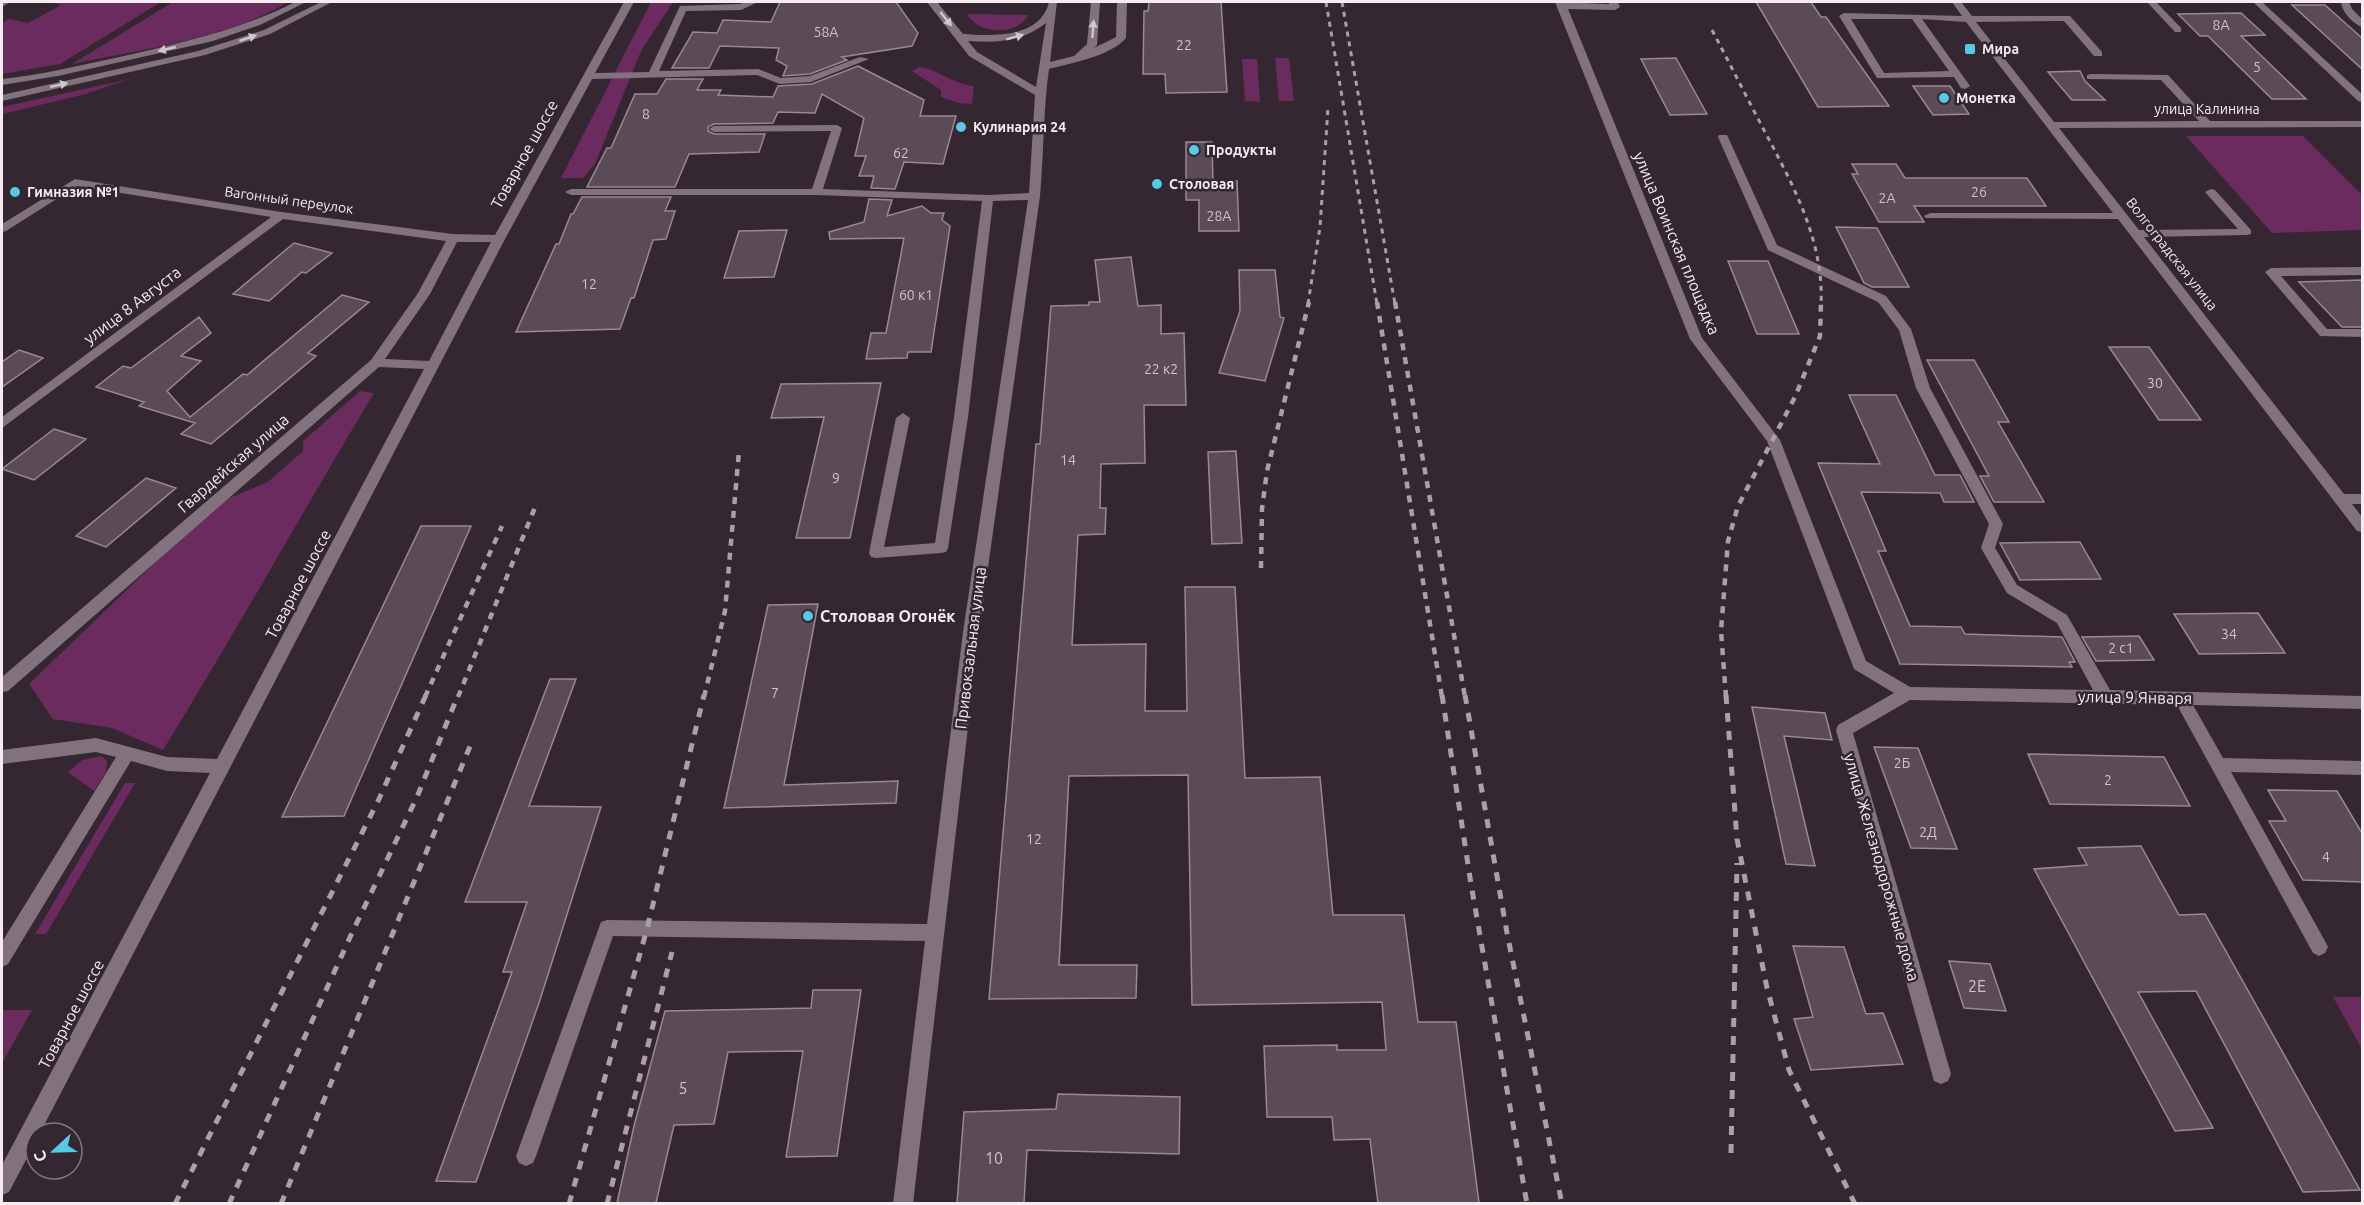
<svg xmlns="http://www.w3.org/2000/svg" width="2364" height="1205" viewBox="0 0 2364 1205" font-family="Ubuntu,sans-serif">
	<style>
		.green { fill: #6c2b5e }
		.building { fill: #5a4b56; stroke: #9a8995; stroke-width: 1.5 }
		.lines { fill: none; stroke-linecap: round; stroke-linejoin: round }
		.minor { fill: #82727d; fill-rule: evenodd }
		.rail-far2 { stroke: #aba0a8; stroke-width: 3; stroke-dasharray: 5 5; stroke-linecap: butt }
		.rail-far1 { stroke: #aba0a8; stroke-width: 4.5; stroke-dasharray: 7 7; stroke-linecap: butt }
		.rail { stroke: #aba0a8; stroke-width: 5; stroke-dasharray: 9 9; stroke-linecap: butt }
		.oneway { fill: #d2c7cf }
		.poi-dot { fill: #55cae0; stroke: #342731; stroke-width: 2 }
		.labels { text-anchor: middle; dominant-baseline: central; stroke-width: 5; stroke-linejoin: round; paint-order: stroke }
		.number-label { font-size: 14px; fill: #cec4cb }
		.far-poi-label { font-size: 14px; font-weight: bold; fill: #f5ecf2; stroke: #342731; text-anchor: start }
		.far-street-label { font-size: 14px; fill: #f5ecf2; stroke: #342731 }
		.street-label { font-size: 16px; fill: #f5ecf2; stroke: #342731 }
		.poi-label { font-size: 16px; font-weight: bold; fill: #f5ecf2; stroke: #342731; text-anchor: start }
		.near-number-label { font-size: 16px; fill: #cec4cb }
	</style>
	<rect width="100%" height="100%" fill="#342731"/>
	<path class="green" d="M49 2H161L60 64 2 74V23L9 19 28 23 61 5Z
		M173 2H288C227 39 142 49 72 64Z
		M651 2H673L641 51 595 164 583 178H561Z
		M967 14 1029 15C1016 36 979 35 967 14Z
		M1275 58H1289L1294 101H1279Z
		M1242 59H1257L1260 102 1245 101Z
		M919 67C939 69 954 85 974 86L972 104 958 103 941 97V90L912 71Z
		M130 79 82 95 2 114V107Z
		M2186 136H2303L2362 195V230L2272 233Z
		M360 391 374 393C303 511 236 632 163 750L112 728 53 719 29 684 217 503 268 482 303 451V441Z
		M101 756 107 761 106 772 94 791 68 772 82 760Z
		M125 783H135L46 934H35Z
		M2333 997H2362V1049Z
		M2 1010H32L2 1063Z"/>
	<path class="building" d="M780 2H896L918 33 912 46 842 57 847 60 810 74 783 76 787 66 776 60 779 48 720 46 709 68H672L693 32 717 33 723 20 771 22Z
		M1149 2H1221L1227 92 1166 93 1165 74H1143L1144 11H1148Z
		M1756 2H1811L1821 17H1826L1889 106 1818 107Z
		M2292 5H2325L2362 38V69Z
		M2241 13 2265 35 2241 36 2306 99H2272L2208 36H2200L2178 14Z
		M1676 58 1707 114 1670 115 1641 59Z
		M858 66 924 100 920 116H956L943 164 904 162 895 189 871 188 874 176H859L866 156H855L864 118 822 94 815 113 778 112 773 123 714 124 708 127V131L714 134H765L759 152 689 154 675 187H587L607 148H611L635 94H657L666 79H703L697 90H721L718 95 773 97 778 86 812 84Z
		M2080 71 2085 81 2105 100H2072L2048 72Z
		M1913 86H1950L1969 114 1933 115Z
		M1186 142H1212L1213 181H1237L1239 231H1199V200H1186Z
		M1852 164H1896L1905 178H2027L2046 206H1914L1924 222H1879L1852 174H1858Z
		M582 197H671L665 211H675L666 239 653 240 634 298H631L620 329 516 332 556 244H559L571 214H573Z
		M869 199 892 200 887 216 922 206 931 213H944L942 220 950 226 931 352H908L907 358 866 359 871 333H886L904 238 830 239 829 232 864 222Z
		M1836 227 1877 228 1909 287H1872L1864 283Z
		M787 230 774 277 724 278 739 231Z
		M294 243 332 253 306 273 302 272 269 301 233 294Z
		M1131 257 1138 306 1161 305V334L1184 333 1186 405H1144L1145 463 1101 464 1100 508H1106L1105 534 1078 535 1072 645 1146 644 1145 711H1187L1185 587H1235L1245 778 1320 777 1333 915H1404L1418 1022H1456L1479 1203H1378L1370 1139 1334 1140 1332 1117H1267L1264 1046 1337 1045V1050H1386L1382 1002 1192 1005 1188 775 1069 776 1059 965H1137L1136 998 989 999 1036 444H1040L1051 306 1089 305V302H1100L1095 260Z
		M1728 261H1768L1799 334H1757Z
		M1239 270H1275L1280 317 1284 318 1265 381 1219 373 1240 311Z
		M2362 280V327H2342L2299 282Z
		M342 295 369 302 308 353 316 356 211 444 181 434 195 423 139 406 144 402 96 387 123 366 131 368 199 317 211 333 181 356 201 361 167 391 190 417 243 374 247 375Z
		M2109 347H2149L2201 420H2159Z
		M19 350 43 358 2 387V362Z
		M1927 360H1974L2009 422H1998L2044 502H1994L1980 476H1989Z
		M881 383 850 538H796L824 417 771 418 781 384Z
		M1849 395H1896L1935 475H1960L1974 502H1944L1940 493 1861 492 1886 551H1878L1910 626 1961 627 1965 634 2062 637 2075 662H2069L2072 667 1900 664 1818 463 1880 464Z
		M54 429 86 439 34 480 2 469Z
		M1236 451 1242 543 1212 544 1208 452Z
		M146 478 176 488 106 547 76 536Z
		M421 526H471L344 816 282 817Z
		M2080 542 2101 579 2020 580 2000 543Z
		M818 604 784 785 898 781 896 803 724 808 768 605Z
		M2258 613 2285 653 2199 654 2174 614Z
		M2139 636 2154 660 2096 661 2082 637Z
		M550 679H576L529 806 601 807 539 1003 476 1182 436 1181 512 972H503L527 902H465Z
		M1752 707 1825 713 1832 740 1784 736 1815 866 1786 864Z
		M1874 747 1918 748 1957 849 1911 848Z
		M2028 754 2164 757 2190 806 2050 804Z
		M2268 790 2337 791 2362 833V882L2303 880 2269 821H2286Z
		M2141 846 2179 915 2205 914 2360 1190 2303 1192 2196 991 2138 992 2213 1128 2175 1131 2034 869 2087 865 2078 848Z
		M1793 946 1844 947 1866 1014 1883 1013 1903 1064 1811 1070 1794 1019 1813 1017Z
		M1949 961 1990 964 2006 1011 1964 1008Z
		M813 990H861L837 1156 786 1157 803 1051 728 1052 714 1124 674 1125 656 1203H617L634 1126 665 1011 811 1008Z
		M1058 1094 1180 1097 1179 1154 1027 1150 1024 1203H957L964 1112 1056 1109Z"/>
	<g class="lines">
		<path class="minor" d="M2 2H10L2 7Z
			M295 2H306L260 25 213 41 58 76 2 85V79C40 75 78 66 115 58 177 44 238 31 295 2Z
			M321 2H332L270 34 205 55 2 101V95L198 51 264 30Z
			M624 2H634L595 73 649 72 680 6 740 4 746 2H758L741 10 686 11 659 71 758 69 781 78 810 76 860 57 869 59 811 82 780 84 757 75 592 79 505 239 40 1133H36V1141L9 1192 2 1195V1165L210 773 167 771 131 761 8 964 2 967V942L116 757 96 752 2 764V750L96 738 167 757 217 759 424 369 379 367 8 691 2 692V677L371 360 418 293 446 241 283 219 2 428V417L271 217 77 186 6 231 2 232V224L75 179 281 212 453 234 495 235ZM457 242H491L429 361 385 359 430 294Z
			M927 2H937L963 34C992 36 1040 39 1049 2H1057L1050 62 1074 56 1087 44 1091 2H1100L1097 45 1094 48 1116 37 1117 2H1127L1126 38C1111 56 1071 63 1049 69 1043 111 1044 153 1040 196L979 632 913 1204H893L925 941 613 936 536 1156 533 1163 526 1166 519 1163 516 1156 601 922 607 920 927 924 963 632 1028 200 993 201 968 417 948 548 946 552 941 553 876 558 871 557 869 553 896 418 903 413 910 418 884 547 935 543 954 417 982 201 816 195H571L565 192 571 189H812L831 131 714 132 709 129 714 126 837 125 842 128 823 189 988 195 1029 193 1035 95 969 56ZM1046 23 1036 87 977 52 968 41C997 43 1021 42 1046 23Z
			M1555 2 1609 4V2H1618L1620 7 1615 10 1568 9 1702 338 1780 440 1866 661 1910 687 2093 690 2057 623 2007 593 1981 548 1989 524 1916 388 1899 330 1878 302 1768 250 1718 137 1719 135H1727L1728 137 1777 245 1886 296 1911 329 1930 388 2003 524 1995 548 2017 585 2067 615 2110 690 2362 696V709L2193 705 2223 758 2362 761V775L2231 772 2325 941 2328 947 2325 953 2319 956 2313 953 2177 705 1910 700 1853 733 1951 1074 1948 1081 1941 1084 1934 1081 1836 730 1838 725 1894 693 1854 669 1767 441 1690 339Z
			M1952 2H1961L1972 16H2070L2102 52V56H2094L2064 21 1976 22 2054 122 2199 121 2161 80 2087 79V75L2091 74 2168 75 2210 121H2362V127L2059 128 2139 230 2238 229 2205 192 2211 189 2215 190 2251 230V234L2247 235 2144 237 2344 494H2362V504H2352L2362 517V532L2357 531 2118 219 1926 218 1924 216 1930 213H2113L1966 22 1922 19 1970 86 1965 89 1961 88 1954 77 1877 78 1839 16 1844 13 1962 16ZM1851 19H1912L1949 71 1884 73Z
			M2147 2H2156L2181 28V32H2175Z
			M2253 2H2262L2362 94V102L2358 101Z
			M2341 2H2349L2352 9 2362 19V27C2352 23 2342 12 2341 2Z
			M2362 267V275L2281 276 2327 329H2362V337L2320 336 2265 272 2271 268Z"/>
		<path class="rail-far2" d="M1326 2 1377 304
			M1342 2 1395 304
			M1712 30C1730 64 1747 98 1765 132 1793 185 1824 241 1821 304
			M1308 304 1320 227 1328 108"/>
		<path class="rail-far1" d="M1377 302 1442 697
			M1395 302 1465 697
			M1261 568 1262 509 1267 471 1309 302
			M425 697 502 526
			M458 697 536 505
			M704 697 725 611 739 451
			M1726 697 1721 631 1728 541 1738 506 1795 397 1820 336 1821 302"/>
		<path class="rail" d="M1442 695 1471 884 1527 1204
			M1465 695 1507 933 1562 1204
			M1726 695 1737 839 1767 988 1789 1070 1855 1204
			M1731 1153 1737 863
			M175 1204 379 799 426 695
			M229 1204 351 935 417 797 458 695
			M281 1204 473 739
			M569 1204 647 929 704 695
			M607 1204 672 952"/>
	</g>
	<defs><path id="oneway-solid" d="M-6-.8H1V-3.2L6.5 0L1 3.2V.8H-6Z" transform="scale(1.5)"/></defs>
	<g class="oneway">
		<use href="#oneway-solid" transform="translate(946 19) rotate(51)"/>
		<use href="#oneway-solid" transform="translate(1093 29) rotate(-86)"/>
		<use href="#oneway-solid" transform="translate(1015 37) rotate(-15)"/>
		<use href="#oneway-solid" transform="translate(248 38) rotate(-18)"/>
		<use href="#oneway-solid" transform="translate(167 49) rotate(167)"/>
		<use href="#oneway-solid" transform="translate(59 85) rotate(-13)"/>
	</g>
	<g class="poi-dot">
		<rect x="1964" y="43" width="12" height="12" rx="3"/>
		<circle cx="1944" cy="98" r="6"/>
		<circle cx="961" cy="127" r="6"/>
		<circle cx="1194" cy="150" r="6"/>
		<circle cx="1157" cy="184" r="6"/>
		<circle cx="15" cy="192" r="6"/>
		<circle cx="808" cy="616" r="6"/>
	</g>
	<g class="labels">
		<g class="number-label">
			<text x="2221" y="25">8А</text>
			<text x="826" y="32">58А</text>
			<text x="1184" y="45">22</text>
			<text x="2257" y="67">5</text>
			<text x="646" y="114">8</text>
			<text x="901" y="153">62</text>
			<text x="1979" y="192">26</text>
			<text x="1887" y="198">2А</text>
			<text x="1219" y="216">28А</text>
			<text x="589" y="284">12</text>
			<text x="916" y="295">60 к1</text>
			<text x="1161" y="369">22 к2</text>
			<text x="2155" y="383">30</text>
			<text x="1068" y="460">14</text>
			<text x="836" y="478">9</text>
			<text x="2229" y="634">34</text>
			<text x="2121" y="648">2 с1</text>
			<text x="775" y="693">7</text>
			<text x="1902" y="763">2Б</text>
			<text x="2108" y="780">2</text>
			<text x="1928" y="832">2Д</text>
			<text x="1034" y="839">12</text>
			<text x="2326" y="857">4</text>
		</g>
		<g class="far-poi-label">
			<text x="1982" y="49">Мира</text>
			<text x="1956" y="98">Монетка</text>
			<text x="973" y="127">Кулинария 24</text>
			<text x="1206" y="150">Продукты</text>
			<text x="1169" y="184">Столовая</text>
			<text x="27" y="192">Гимназия №1</text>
		</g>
		<g class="far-street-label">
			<text x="2207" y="109">улица Калинина</text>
			<text transform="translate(289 200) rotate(8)">Вагонный переулок</text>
			<text transform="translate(2172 254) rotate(52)">Волгоградская улица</text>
		</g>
		<g class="street-label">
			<text transform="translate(524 154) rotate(-61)">Товарное шоссе</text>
			<text transform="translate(1677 243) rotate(67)">улица Воинская площадка</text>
			<text transform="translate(132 305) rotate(-37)">улица 8 Августа</text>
			<text transform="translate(233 463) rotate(-41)">Гвардейская улица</text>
			<text transform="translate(298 584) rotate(-62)">Товарное шоссе</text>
			<text transform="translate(970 648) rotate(-83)">Привокзальная улица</text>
			<text transform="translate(2135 697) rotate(1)">улица 9 Января</text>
			<text transform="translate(1882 867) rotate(74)">улица Железнодорожные дома</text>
			<text transform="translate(71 1014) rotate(-62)">Товарное шоссе</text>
		</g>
		<g class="poi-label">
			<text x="820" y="616">Столовая Огонёк</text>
		</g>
		<g class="near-number-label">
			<text x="1977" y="986">2Е</text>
			<text x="683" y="1088">5</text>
			<text x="994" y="1158">10</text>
		</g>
	</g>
	<rect width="2364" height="1205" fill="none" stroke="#f5ecf2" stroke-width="6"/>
	<g transform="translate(54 1151) rotate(248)"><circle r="28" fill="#342731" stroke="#81767e" stroke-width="1.5"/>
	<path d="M0-4.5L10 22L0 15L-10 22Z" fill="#55cae0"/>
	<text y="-9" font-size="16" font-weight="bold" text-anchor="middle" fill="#f5ecf2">С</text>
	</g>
</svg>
